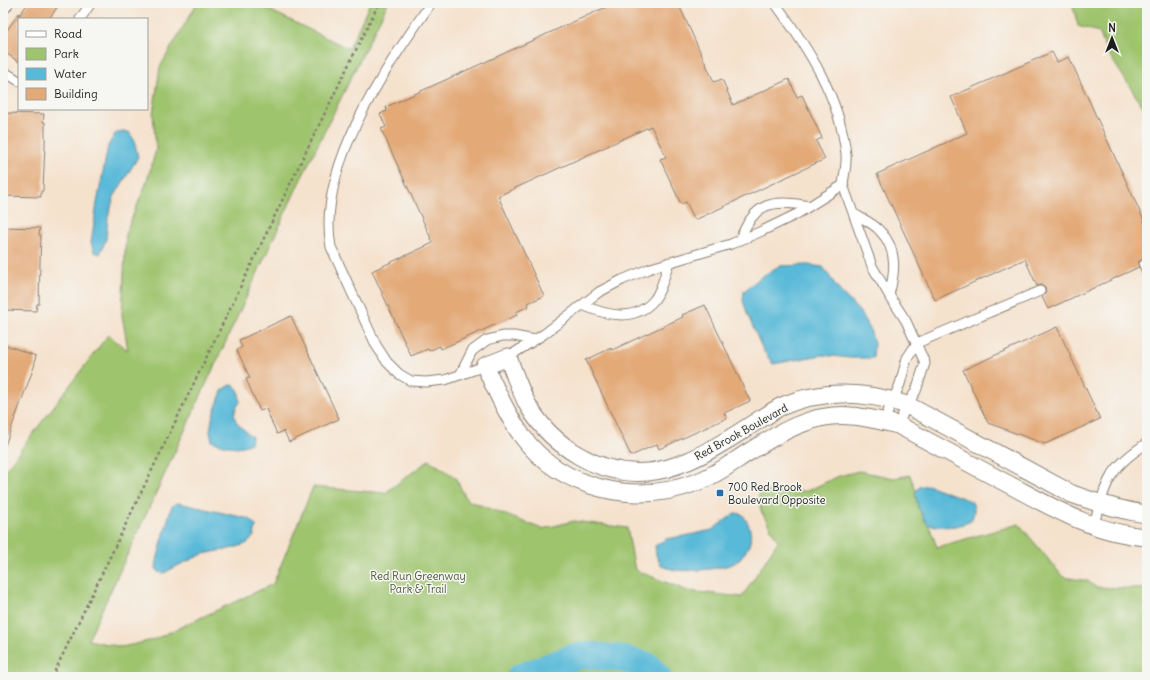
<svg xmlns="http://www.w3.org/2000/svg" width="1150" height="680" viewBox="0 0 1150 680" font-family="Delius,sans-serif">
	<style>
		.green { fill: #9fc46e; stroke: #5e7045 }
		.water { fill: #59b9d8; stroke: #3a6a7a }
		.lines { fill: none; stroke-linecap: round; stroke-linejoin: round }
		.river { stroke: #59b9d8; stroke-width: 27 }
		.building { fill: #e3a977 }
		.service-casing { stroke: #887f74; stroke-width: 11 }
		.minor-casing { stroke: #887f74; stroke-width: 19 }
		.path { stroke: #887f74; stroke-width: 2.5; stroke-dasharray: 3 3; stroke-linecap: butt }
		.service { stroke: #fff; stroke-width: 9 }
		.minor { stroke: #fff; stroke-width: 17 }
		.poi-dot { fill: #1f6fb2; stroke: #f6f6f2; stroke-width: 1.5 }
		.labels { text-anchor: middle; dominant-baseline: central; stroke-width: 3; stroke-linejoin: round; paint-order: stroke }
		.street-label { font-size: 11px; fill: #1c1c1c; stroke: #f6f6f2 }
		.poi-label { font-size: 11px; fill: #1c1c1c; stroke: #f6f6f2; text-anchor: start }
		.park-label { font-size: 11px; fill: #4a5739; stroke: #f6f6f2 }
	</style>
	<rect width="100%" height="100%" fill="#f6f6f2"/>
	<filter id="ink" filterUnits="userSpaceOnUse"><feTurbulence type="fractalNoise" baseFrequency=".025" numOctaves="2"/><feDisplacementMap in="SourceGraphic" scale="8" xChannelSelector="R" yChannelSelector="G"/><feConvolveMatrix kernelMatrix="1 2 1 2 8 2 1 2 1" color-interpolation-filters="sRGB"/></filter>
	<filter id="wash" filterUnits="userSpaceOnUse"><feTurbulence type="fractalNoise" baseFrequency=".012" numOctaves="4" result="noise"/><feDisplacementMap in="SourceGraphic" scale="16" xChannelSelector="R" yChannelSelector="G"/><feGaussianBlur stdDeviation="0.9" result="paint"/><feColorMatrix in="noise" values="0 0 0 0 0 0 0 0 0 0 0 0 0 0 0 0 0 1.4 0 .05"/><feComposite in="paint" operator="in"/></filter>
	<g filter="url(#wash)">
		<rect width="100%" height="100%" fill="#f5e2cd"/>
		<path class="green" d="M197 3H255L349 49 370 3H388L300 181 88 640 122 647 153 640 273 584 313 487 385 493 429 460 455 477 467 500 542 529 574 521 627 528 635 570 688 591 742 597 778 541 761 511 758 492 807 491 839 476 859 471 894 478 910 475 937 547 1019 524 1063 577 1088 581 1095 587 1147 589V677H3V473L108 335 128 350 122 315 126 232 146 184 156 150 153 114 160 67Z
			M1072 3H1147V113L1106 50 1099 32 1078 26Z"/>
		<path class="water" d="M120 132H129L134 140 138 157 114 197 108 217 106 239 100 254 94 252 91 243 97 203 108 146 115 134Z
			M808 265 823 267 839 290 859 311 870 329 874 344 873 358H850L822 355 773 364 763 350 748 316 743 301 744 291 761 277 779 266Z
			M230 385 235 386 239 391 240 402C227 420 240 425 252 437L251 443C239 450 224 446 212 441L210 432 212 418 222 391Z
			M928 485 971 501C976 508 974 514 971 521 957 528 942 528 927 524L918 507 915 493 919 487Z
			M179 503 250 519 256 526 254 536 248 543 234 548 203 554 179 565 164 573 158 572 156 568 157 560 171 508 174 504Z
			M735 513 742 514C749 523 752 531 750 542 748 550 742 557 736 562 727 569 687 572 675 570 670 569 666 567 661 566L656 555 655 546 666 539 689 535 712 530Z"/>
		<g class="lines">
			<path class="river" d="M520 677 574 657 585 655 619 658 647 665 658 677"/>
		</g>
		<g id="blocks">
			<path class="building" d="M28 3H60L49 19H19V62L3 51V36L19 13V16Z
				M615 3H678L714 82 722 79 733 105 789 79 797 97 802 95 822 138 816 141 825 159 695 220 686 202 681 204 660 159 666 157 651 126 498 196 544 296 528 303 529 306 516 312 517 315 441 349 440 346 429 351 428 349 411 356 372 271 433 243 381 129 386 127 380 114 387 111 386 107Z
				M1052 52 1057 62 1069 57 1147 227V260L1142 259 1139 261V267L1048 309 1042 297 1046 292 1045 288 1041 285 1037 286 1025 259 935 300 877 174 967 133 951 97Z
				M3 113 44 114 43 122H45V144L43 191H41V197L3 196Z
				M3 227 40 228 39 235H41L40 262 39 304H37L36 311 3 310Z
				M705 305 750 401 724 413 727 418 659 449 657 444 631 456 586 360 611 348 612 350 683 317 682 315Z
				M291 316 339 419 289 442 284 431 277 434 266 409 260 411 246 379 250 378 237 350 242 347 239 340Z
				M1057 327 1100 419 1045 444 988 423 963 370Z
				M3 344 36 356 34 363 35 364 4 448H3Z"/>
		</g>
	</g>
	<g filter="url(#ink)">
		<use href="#blocks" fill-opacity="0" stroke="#887f74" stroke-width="1"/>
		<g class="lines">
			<g class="service-casing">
				<path id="service" d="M431 3C387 67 316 166 331 247L376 345 387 362 399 374 411 381 426 382 445 380 485 366
					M775 3C808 48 840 97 846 154 847 164 844 175 843 185
					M80 19 91 3
					M3 71 19 81
					M854 214C863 219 873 223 880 231 898 249 895 273 889 295
					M740 240C754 202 772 199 809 206
					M1144 265 1147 272
					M582 305C606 315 634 323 654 300 662 290 665 274 669 262
					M508 357 544 334 599 292 622 280 651 268 731 244 762 231 797 214 843 185 872 266 889 295 906 321 925 363 916 391 907 405 898 425
					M460 375 472 351 487 340 503 336H514L535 340
					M884 421 900 384 907 358 917 343 1040 291
					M1093 525C1099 510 1103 488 1112 475 1121 461 1134 452 1147 443"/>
			</g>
			<g class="minor-casing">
				<path id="minor" d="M3 5 4 3
					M1147 514C1121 511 1097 503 1072 494L907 405C866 391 820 389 780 407 774 410 768 415 762 418 738 433 714 450 688 461 676 466 661 471 648 472 600 476 553 447 529 407 520 391 514 374 508 357L485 366C496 390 507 415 522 436 562 490 636 506 697 482 714 476 729 465 744 455 776 435 811 412 851 416 867 417 882 421 898 425 934 444 970 464 1006 483 1050 506 1095 534 1147 537"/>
			</g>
			<path class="path" d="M52 677 294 176 379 3"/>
			<use href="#service" class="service"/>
			<use href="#minor" class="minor"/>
		</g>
	</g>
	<rect class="poi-dot" x="716" y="489" width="8" height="8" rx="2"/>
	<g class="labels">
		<g class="street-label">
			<text transform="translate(741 432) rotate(-29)">Red Brook Boulevard</text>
		</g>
		<g class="poi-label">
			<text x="728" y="487">700 Red Brook<tspan x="728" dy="13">Boulevard Opposite</tspan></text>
		</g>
		<g class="park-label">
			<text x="418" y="576">Red Run Greenway<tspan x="418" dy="13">Park &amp; Trail</tspan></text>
		</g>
	</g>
	<rect width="1150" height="680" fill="none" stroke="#f6f6f2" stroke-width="16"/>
	<rect x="18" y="18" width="130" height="92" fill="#f6f6f2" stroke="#9f9f9c"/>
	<rect x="26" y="31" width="20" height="6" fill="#ffffff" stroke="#9f9f9c"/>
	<text x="54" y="38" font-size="12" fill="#1c1c1c">Road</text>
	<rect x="26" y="48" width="20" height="12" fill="#9fc46e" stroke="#9f9f9c"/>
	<text x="54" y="58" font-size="12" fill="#1c1c1c">Park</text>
	<rect x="26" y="68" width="20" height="12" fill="#59b9d8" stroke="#9f9f9c"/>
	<text x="54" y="78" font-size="12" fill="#1c1c1c">Water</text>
	<rect x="26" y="88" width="20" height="12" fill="#e3a977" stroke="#9f9f9c"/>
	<text x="54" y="98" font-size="12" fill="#1c1c1c">Building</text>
	<g transform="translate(1112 38)" stroke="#f6f6f2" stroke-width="3" paint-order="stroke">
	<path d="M0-3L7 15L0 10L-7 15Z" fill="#1c1c1c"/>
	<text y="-6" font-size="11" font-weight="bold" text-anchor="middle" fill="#1c1c1c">N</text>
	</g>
</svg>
